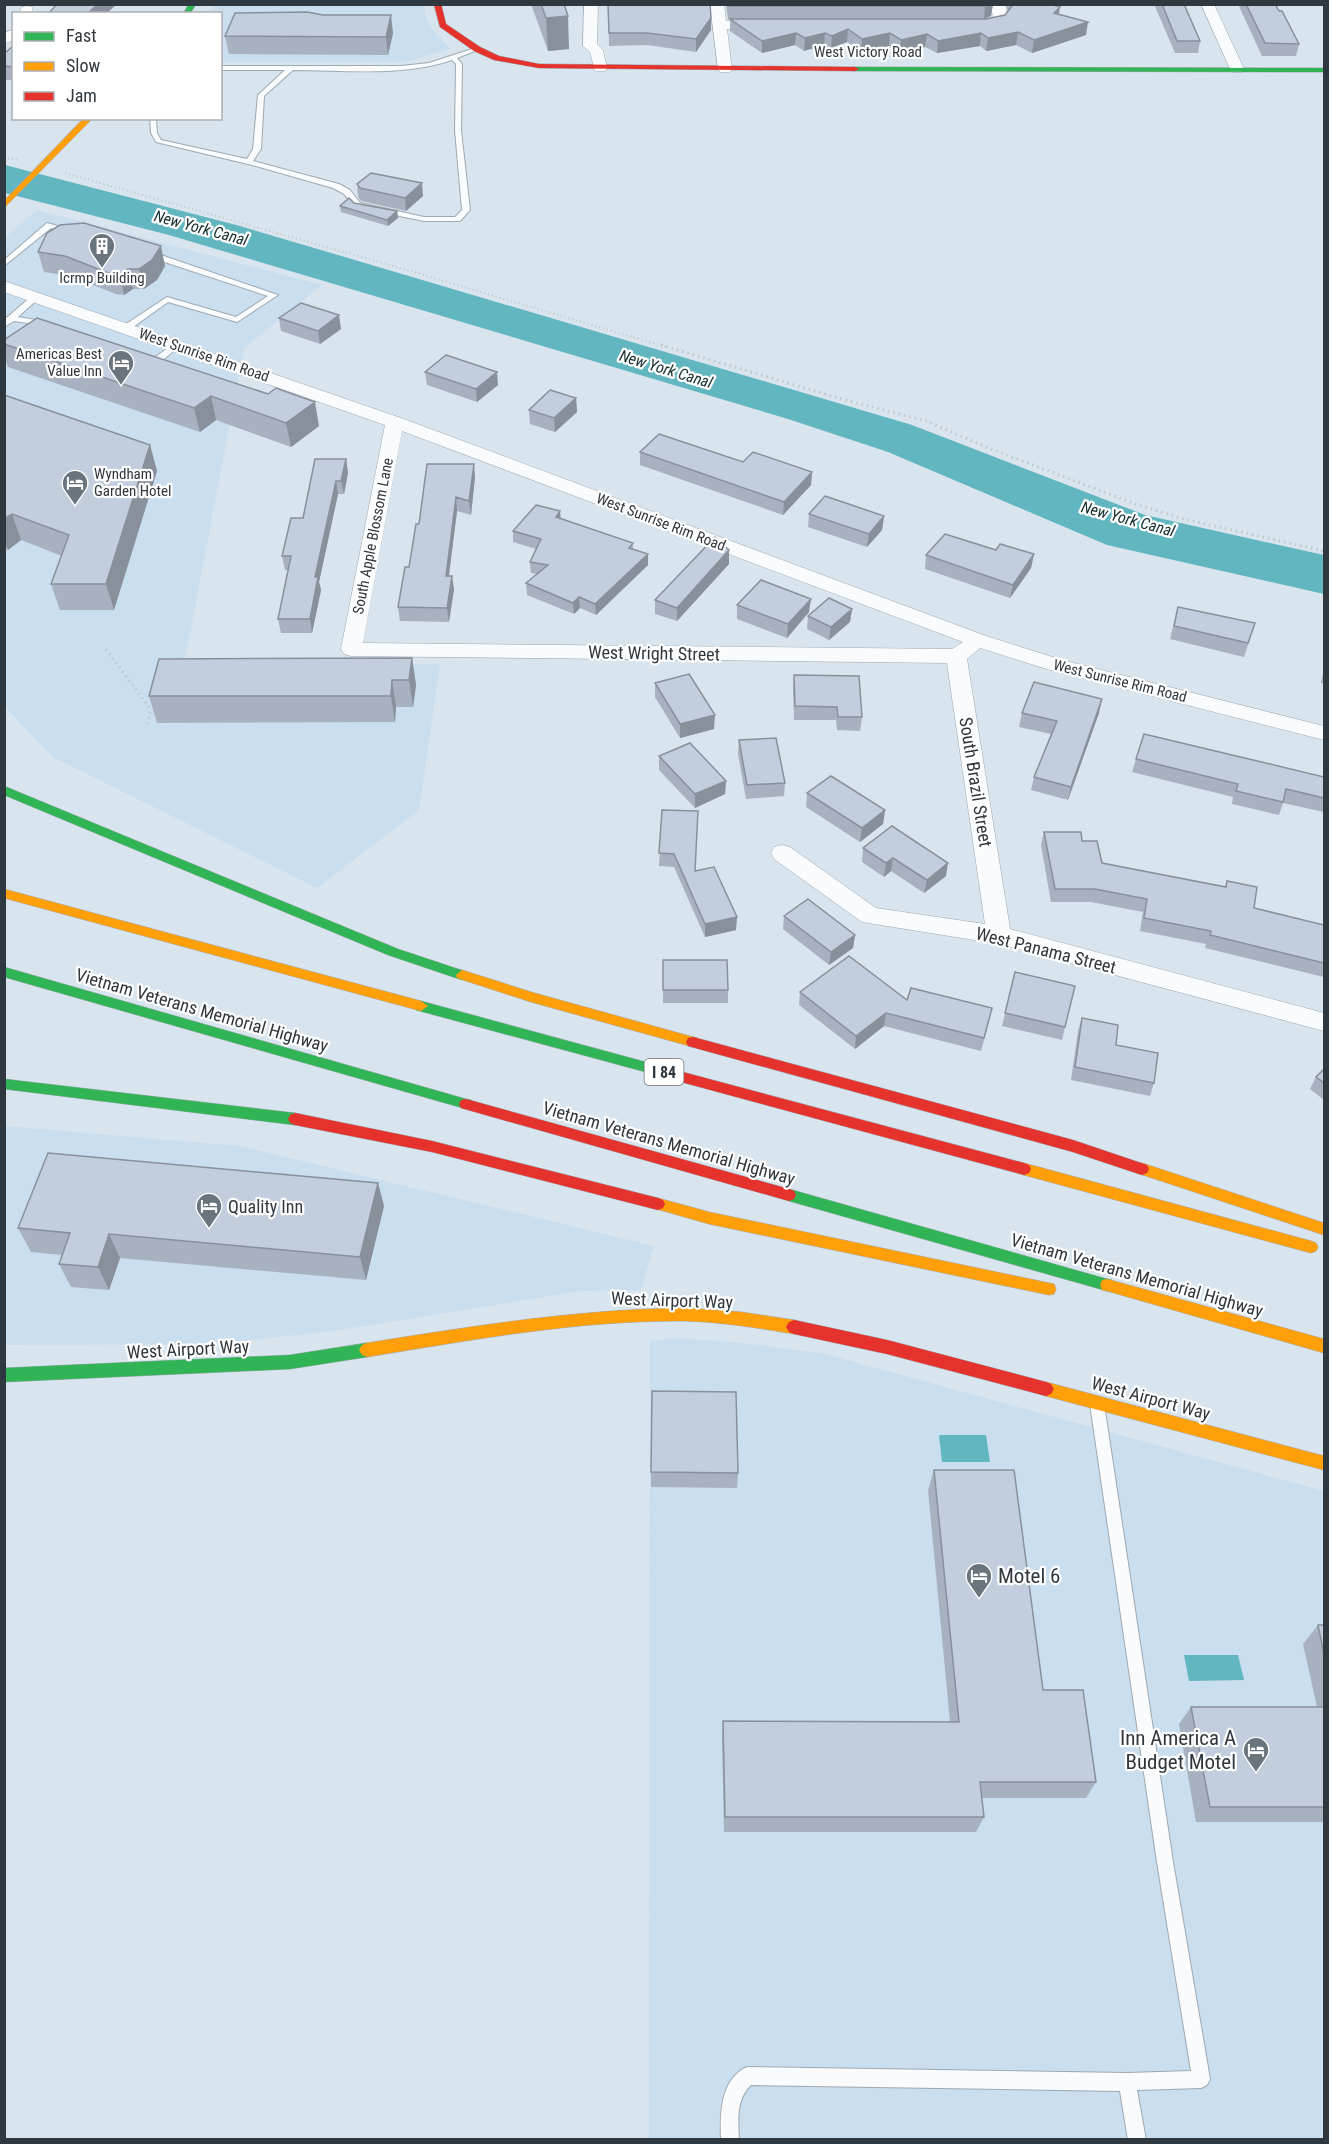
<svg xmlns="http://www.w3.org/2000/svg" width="1329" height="2144" viewBox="0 0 1329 2144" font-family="'Roboto Condensed',sans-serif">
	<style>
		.built { fill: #c9deef }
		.water { fill: #62b6bf }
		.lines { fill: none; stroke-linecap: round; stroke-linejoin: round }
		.lane-casing { stroke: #9fa9b0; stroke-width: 2 }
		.street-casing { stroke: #9fa9b0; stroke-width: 1 }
		.fast-casing { stroke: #9fa9b0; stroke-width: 1 }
		.slow-casing { stroke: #9fa9b0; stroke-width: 1 }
		.jam-casing { stroke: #9fa9b0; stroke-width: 1 }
		.path-far1 { stroke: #c2c7c9; stroke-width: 2; stroke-dasharray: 1 3; stroke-linecap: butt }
		.path { stroke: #c2c7c9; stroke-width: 3; stroke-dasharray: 1.5 4; stroke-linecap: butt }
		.lane { fill: #f9fbfc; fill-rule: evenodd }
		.street { fill: #f9fbfc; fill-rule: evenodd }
		.fast { fill: #30b455; fill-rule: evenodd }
		.slow { fill: #ff9f0a; fill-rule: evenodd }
		.jam { fill: #e5322d; fill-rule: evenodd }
		.wall { fill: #a7b1bf }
		.shaded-wall { fill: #88909b }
		.building { fill: #c2cede; stroke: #88909b; stroke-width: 1.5 }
		.labels { text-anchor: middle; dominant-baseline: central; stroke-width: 4.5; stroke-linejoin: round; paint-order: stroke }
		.far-street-label { font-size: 15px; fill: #2f383f; stroke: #fff }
		.far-poi-label { font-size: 15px; fill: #2f383f; stroke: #fff }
		.far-water-label { font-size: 16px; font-style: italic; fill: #152e30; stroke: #fff }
		.shield { fill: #fff; stroke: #6d7479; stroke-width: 1.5 }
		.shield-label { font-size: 16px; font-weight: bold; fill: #2f383f }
		.street-label { font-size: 18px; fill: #2f383f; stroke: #fff }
		.poi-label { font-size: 18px; fill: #2f383f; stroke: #fff; text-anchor: start }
		.near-poi-label { font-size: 21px; fill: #2f383f; stroke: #fff; text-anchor: start }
	</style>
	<rect width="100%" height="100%" fill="#d8e4ee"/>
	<path class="built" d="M213 4 424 5 426 18 431 28 450 49 405 62H221L220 14H210Z
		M37 210 322 285 244 348 189 639 182 667 440 664 419 810 317 888 53 757 5 707 4 238Z
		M4 1126 239 1146 654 1246 641 1290 581 1291 333 1331 212 1344 5 1345Z
		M674 1338 743 1343 825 1354 1324 1491V2139L649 2140 650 1341Z"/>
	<path class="water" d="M5 165 240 226 912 425 1145 515 1324 555V594L1107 545 888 452 788 419 169 235 5 193Z
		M939 1435H986L990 1462H942Z
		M1184 1655H1238L1244 1680 1189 1681Z"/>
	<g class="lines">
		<g class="lane-casing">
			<path id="lane" d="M475 48 480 49 457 58 462 64 461 130 470 210 460 221H424L355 207 344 194 333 188 252 165 156 142 151 133 150 118H156L157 133 161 140 247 159 253 149 258 95 285 70H220V66H401L429 63ZM452 60 456 64 455 130 462 210 455 217H424L360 203 350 190 339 184 253 161 261 149 264 96 293 70C345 70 402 77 452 60Z
				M47 223 76 231 72 233 51 228 4 266V260Z
				M146 252H152L278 295 237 322 168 302 129 330H123V326L167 297 236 317 268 296 146 256Z
				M33 295 40 297 18 317 48 322V326L14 321 4 327V320Z
				M173 344 180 346 159 363H153V359Z
				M1097 1398 1102 1400 1104 1404 1173 1862 1210 2079 1207 2085 1201 2088 1137 2090 1146 2140H1128L1120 2091 751 2085C736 2099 738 2120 739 2140H721C720 2115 720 2079 747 2067L1127 2073 1191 2071 1157 1862 1090 1404 1092 1400Z"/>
		</g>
		<g class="street-casing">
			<path id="street" d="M584 4H598L597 44 603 50 607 68 605 71H595L590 52 583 46Z
				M710 4H724L726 21H765L772 25 765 29H727L732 69 730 72H720L718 69Z
				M991 4H1005L1008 17 1003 25 968 28 966 25 968 22 993 19Z
				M1201 4H1214L1244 69 1242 72H1232L1230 69Z
				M27 6 32 7 33 14H19L22 7Z
				M14 29V40L4 44V33Z
				M4 281 401 418 986 636 1062 660 1324 726V740L1050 670 980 648 967 659 1010 929 1324 1013V1031L999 944 862 922 774 859 771 853 774 847 782 845 790 847 876 908 985 924 947 663 351 656 344 654 341 649 385 425 4 292ZM402 431 963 642 952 649 363 643Z"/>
		</g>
		<g class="fast-casing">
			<path id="fast" d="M189 4H196L190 14H183Z
				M852 67 1324 68V72L855 71H852Z
				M4 786 398 949 467 972 468 975 462 980 388 955 4 795Z
				M4 967 466 1099 471 1100 473 1104 471 1108 466 1109 4 977Z
				M421 1001 664 1067 669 1068 671 1072 669 1076 664 1077 416 1010 414 1006 416 1002Z
				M4 1079 295 1113 300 1115 302 1119 300 1123 295 1125 4 1089Z
				M789 1189 1107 1279 1112 1280 1114 1285 1112 1290 1107 1291 789 1201 784 1199 782 1195 784 1191Z
				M367 1343 372 1345 375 1350 372 1355 367 1357 290 1369 4 1382V1368L290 1355Z"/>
		</g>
		<g class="slow-casing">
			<path id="slow" d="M84 118H93L4 208V201Z
				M4 889 421 1001 428 1006 421 1011 4 898Z
				M462 970 531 992 693 1037 698 1038 700 1042 698 1046 693 1047 531 1002 457 978 456 975Z
				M1024 1163 1311 1241 1316 1243 1318 1247 1316 1251 1311 1253 1024 1175 1019 1173 1017 1169 1019 1165Z
				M1142 1163 1324 1223V1235L1137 1173 1135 1169 1137 1165Z
				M658 1198 709 1212 1049 1283 1054 1284 1056 1289 1054 1294 1049 1295 709 1224 653 1208 651 1204 653 1200Z
				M1107 1279 1324 1339V1353L1107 1291 1102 1290 1100 1285 1102 1280Z
				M687 1308 741 1312 794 1320 799 1322 802 1327 799 1332 794 1334C758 1328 722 1322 685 1321 578 1320 472 1340 367 1357L362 1355 359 1350 362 1345 367 1343C474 1326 579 1309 687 1308Z
				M1046 1382 1324 1456V1470L1046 1396 1041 1394 1038 1389 1041 1384Z"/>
		</g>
		<g class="jam-casing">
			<path id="jam" d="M434 4H441L446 24 480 47 499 56 539 64 855 67 859 69 855 71 539 68 494 60 474 51 440 27Z
				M693 1037 1073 1140 1147 1165 1149 1169 1147 1173 1142 1175 1073 1152 688 1046 686 1042 688 1038Z
				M664 1067 1024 1163 1029 1165 1031 1169 1029 1173 1024 1175 659 1076 657 1072 659 1068Z
				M466 1099 789 1189 794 1191 796 1195 794 1199 789 1201 461 1108 459 1104 461 1100Z
				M295 1113 432 1141 658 1198 663 1200 665 1204 663 1208 658 1210 432 1152 295 1125 290 1123 288 1119 290 1115Z
				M794 1320 887 1340 1046 1382 1051 1384 1054 1389 1051 1394 1046 1396 887 1354 794 1334 789 1332 786 1327 789 1322Z"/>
		</g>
		<path class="path-far1" d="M4 158 17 160
			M65 173 407 270 666 347"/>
		<path class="path" d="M661 345 845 400 926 421 986 447 1138 505 1184 519 1324 551
			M106 649 151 710
			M147 724 151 710"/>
		<use href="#lane" class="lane"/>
		<use href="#street" class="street"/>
		<use href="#fast" class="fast"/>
		<use href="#slow" class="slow"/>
		<use href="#jam" class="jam"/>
	</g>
	<path class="wall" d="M531 4H564L569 49 548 51Z
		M608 4 711 30 696 52 647 45 609 46Z
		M726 4H993L991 16 984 19 1005 15 1008 11 1006 4H1051L1059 15 1086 35 1032 53 1016 45 986 51 980 46 937 53 925 47 900 53 889 46 861 52 847 42 831 48 824 45 804 51 795 45 762 53 730 31V19H728Z
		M1154 4H1184L1200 41 1198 53H1175Z
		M1238 4H1275L1299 44 1296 56H1262Z
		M323 15 393 33 388 55 229 54 225 36Z
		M14 45V80H4V54Z
		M357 184 423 196 406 211 361 201 358 197Z
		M354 203 397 211 398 218 388 226 341 212 340 206Z
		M38 252 165 266 157 280 144 289H133L124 295 116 294 70 276 44 272Z
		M37 318 319 426 291 447 216 420 200 432 8 367 4 356V340Z
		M279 318 341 329 320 344 281 331Z
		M425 372 498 385 477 402 427 385Z
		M4 395 150 445 157 471 114 610H60L51 584 62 556 21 540 8 550 4 549Z
		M576 398 577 412 555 432 530 424 529 410Z
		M640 452 743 462 812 472 811 485 783 515 640 465Z
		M346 459 348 473 344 494H338L319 582 321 590 312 633H281L278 619 288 570H285L282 556 303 518Z
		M475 477 471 515 457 511 449 576 454 589 449 622 400 621 398 607 409 567 419 524Z
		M560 511V518L633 543V549L648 565 596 615 580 608 574 614 527 595 526 583 537 574 531 573 530 562 536 549 513 542V531Z
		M809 514 884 516 882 530 867 547 808 527Z
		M729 550V564L677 621 655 614V600Z
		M1034 554 1031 568 1010 598 925 569 926 555Z
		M737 605 809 612 787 638 737 619Z
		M1178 607 1255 623 1244 657 1170 639Z
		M852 609 850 622 829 640 807 629 808 616Z
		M412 658 416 685 413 707H396L395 722 157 723 149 696Z
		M1324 669V684L1321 683Z
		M794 675 862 717 860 731 837 730 836 720H794L793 689Z
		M655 683 714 729 680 738 655 697Z
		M1022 713H1099L1068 800 1031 790 1034 777 1051 734 1019 727Z
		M739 740 785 783 784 796 746 799 738 754Z
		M659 756 726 781 725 794 695 808 659 770Z
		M1136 759 1324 777V812L1283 803 1279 815 1232 804 1233 797 1132 772Z
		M807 793 885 810 883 824 860 842 806 807Z
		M662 810 696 871 736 930 705 937 674 867 659 866Z
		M892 826 946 876 924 893 891 871 884 877 862 862 863 848Z
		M1044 832 1082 841 1102 863 1225 887 1227 881 1254 908 1324 925V977L1205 948 1206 944 1140 931 1143 912 1091 902H1051L1041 845Z
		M784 916 855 935 853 948 829 965 783 929Z
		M663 960 728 990V1003H663Z
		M1015 972 1065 1027 1062 1040 1002 1026Z
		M800 992 989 1021 981 1051 884 1026 855 1049 799 1005Z
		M1082 1018 1116 1045 1154 1083 1150 1096 1071 1080 1078 1031Z
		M1324 1069V1100L1310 1089 1316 1077Z
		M378 1183 384 1206 366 1280 120 1258 109 1290 71 1287 59 1264 62 1255 31 1252 18 1228Z
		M934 1470 1043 1690 1096 1782 1086 1798H982L984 1817 976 1832H724L722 1738 723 1721 950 1722 928 1490Z
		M651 1472 738 1473 737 1488 651 1487Z
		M1318 1625H1324V1822H1196L1179 1724 1191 1707H1317L1303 1644Z"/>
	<path class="shaded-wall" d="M98 4H117L106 14H87Z
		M991 4H993L991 16 984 19 985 6Z
		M1060 7 1058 19 1054 13Z
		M391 15 393 33 388 55 386 37Z
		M568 16 569 49 548 51 546 18Z
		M711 18V30L696 52V39Z
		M1088 22 1086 35 1032 53 1034 40Z
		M848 29 847 42 831 48 832 36Z
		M1018 32 1016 45 986 51 988 38Z
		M796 33 795 45 762 53V41Z
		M825 33 824 45 804 51 805 38Z
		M890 33 889 46 861 52 862 39Z
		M981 33 980 46 937 53 938 41Z
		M927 34 925 47 900 53 901 40Z
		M422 183 423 196 406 211 405 198Z
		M397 211 398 218 388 226 387 220Z
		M161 246 165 266 157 280 144 289 139 269Z
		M128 269 133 289 124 295 120 275Z
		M339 315 341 329 320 344 318 331Z
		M497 372 498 385 477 402 476 389Z
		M211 396 216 420 200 432 194 408Z
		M576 398 577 412 555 432 554 418Z
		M315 402 319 426 291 447 286 423Z
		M150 445 157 471 114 610 106 584Z
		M346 459 348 473 344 494 341 481Z
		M474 464 475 477 471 515 469 501Z
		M812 472 811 485 783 515 784 502Z
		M336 481 338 494 319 582 321 590 312 633 310 619 315 577Z
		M456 497 457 511 447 589 446 576Z
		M560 511 561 523 556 517Z
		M12 514 21 540 8 550 4 541V519Z
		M884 516 882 530 867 547 869 534Z
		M729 550V564L677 621V608Z
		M648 554V565L596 615 595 604Z
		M1034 554 1031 568 1010 598 1013 585Z
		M452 576 454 589 449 622 447 608Z
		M579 597 580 608 574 614 573 603Z
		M811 599 809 612 787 638 788 624Z
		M852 609 850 622 829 640 831 627Z
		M412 658 416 685 413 707 409 680Z
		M392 680 396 707 395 722 391 696Z
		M1102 699 1099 713 1068 800 1071 787Z
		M715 715 714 729 680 738V724Z
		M726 781 725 794 695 808V794Z
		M885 810 883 824 860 842 862 828Z
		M893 858 891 871 884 877 886 863Z
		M948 863 946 876 924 893 927 880Z
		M737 917 736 930 705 937V924Z
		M855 935 853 948 829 965 831 952Z
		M886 1013 884 1026 855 1049 856 1036Z
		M378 1183 384 1206 366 1280 360 1257Z
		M109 1234 120 1258 109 1290 98 1267Z"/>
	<path class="building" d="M57 4H98L87 14H48Z
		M541 4H564L568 16 546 18Z
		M608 4H710L711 18 696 39 647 33H609Z
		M728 4H991L985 6H728Z
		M1012 4H1049L1060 7 1054 13 1088 22 1034 40 1018 32 988 38 981 33 938 41 927 34 901 40 890 33 862 39 848 29 832 36 825 33 805 38 796 33 762 41 730 19H986L1005 15 1012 6Z
		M1162 4H1184L1200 41H1177Z
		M1246 4H1275L1279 11H1282L1299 44 1265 43Z
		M307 12 323 15H391L386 37 225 36 235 13Z
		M14 45V67L4 66V54Z
		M371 173 422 183 405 198 360 188 357 184Z
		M349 198 354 203 397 211 387 220 340 206Z
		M84 223 161 246 152 260 139 269H128L120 275 111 274 65 256 38 252 47 233 60 225Z
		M301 303 339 315 318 331 279 318Z
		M37 318 268 394 276 388 315 402 286 423 211 396 194 408 4 344V340Z
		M446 355 497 372 476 389 425 372Z
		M550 390 576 398 554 418 529 410Z
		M4 395 150 445 106 584H51L69 535 12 514 4 519Z
		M659 434 743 462 753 452 812 472 784 502 640 452Z
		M315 459H346L341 481H336L315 577H318L310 619H278L291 556H282L291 518H303Z
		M427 464H474L469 501 456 497 446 576H452L447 608 398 607 405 567H409L416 524H419Z
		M825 496 884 516 869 534 809 514Z
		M536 505 560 511 556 517 633 543 629 548 648 554 595 604 579 597 573 603 526 583 548 565 530 562 541 539 513 531Z
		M945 534 996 550 1000 544 1034 554 1013 585 926 555Z
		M715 537 729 550 677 608 655 600Z
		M761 580 811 599 788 624 737 605Z
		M829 598 852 609 831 627 808 616Z
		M1178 607 1255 623 1248 643 1174 626Z
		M412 658 409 680H392L391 696H149L159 659Z
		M689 674 715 715 680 724 655 683Z
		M794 675 859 676 862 717H838L837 707 795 706Z
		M1034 682 1102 699 1071 787 1034 777 1057 721 1022 713Z
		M1144 734 1324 777V798L1286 789 1283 802 1236 791 1238 784 1136 759Z
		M776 738 785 783 747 785 739 740Z
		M690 743 726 781 695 794 659 756Z
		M831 776 885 810 862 828 807 793Z
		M662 810 698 811 695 871 714 867 737 917 705 924 674 854 659 853Z
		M892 826 948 863 927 880 893 858 886 863 863 848Z
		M1044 832H1081L1082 841H1097L1102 863 1226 887 1227 881 1257 887 1254 908 1324 925V963L1210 935 1211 931 1144 918 1147 899 1095 889H1055Z
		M808 899 855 935 831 952 784 916Z
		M849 956 907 1000 911 988 992 1008 984 1038 886 1013 856 1036 800 992Z
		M663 960H727L728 990H663Z
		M1015 972 1075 986 1065 1027 1005 1013Z
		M1082 1018 1118 1025 1116 1045 1158 1053 1154 1083 1075 1067Z
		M1324 1069V1083L1316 1077Z
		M48 1153 378 1183 360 1257 109 1234 98 1267 59 1264 70 1233 18 1228Z
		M652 1391 736 1392 738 1473 651 1472Z
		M934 1470H1014L1043 1690H1083L1096 1782H980L984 1817H725L723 1721 959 1722Z
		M1318 1625H1324V1654Z
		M1191 1707H1324V1807H1210Z"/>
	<defs>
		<g id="building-pin" transform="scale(1.35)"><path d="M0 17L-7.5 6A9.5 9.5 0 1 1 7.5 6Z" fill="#6a747c" stroke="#fff"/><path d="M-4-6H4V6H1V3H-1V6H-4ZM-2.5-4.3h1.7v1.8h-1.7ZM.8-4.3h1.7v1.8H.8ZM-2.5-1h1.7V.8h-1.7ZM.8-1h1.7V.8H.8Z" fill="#fff"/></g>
		<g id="hotel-pin" transform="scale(1.35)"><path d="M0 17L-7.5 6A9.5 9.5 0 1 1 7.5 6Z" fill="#6a747c" stroke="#fff"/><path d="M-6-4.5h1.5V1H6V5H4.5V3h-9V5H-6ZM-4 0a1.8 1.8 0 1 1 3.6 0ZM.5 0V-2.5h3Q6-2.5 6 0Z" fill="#fff"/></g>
	</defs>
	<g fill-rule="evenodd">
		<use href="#building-pin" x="102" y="246"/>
		<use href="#hotel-pin" x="121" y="363"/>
		<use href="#hotel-pin" x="75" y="483"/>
		<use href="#hotel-pin" x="209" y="1206"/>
		<use href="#hotel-pin" x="979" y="1576"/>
		<use href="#hotel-pin" x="1256" y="1750"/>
	</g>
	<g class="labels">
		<g class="far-street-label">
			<text x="868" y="52">West Victory Road</text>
			<text transform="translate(204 355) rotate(19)">West Sunrise Rim Road</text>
			<text transform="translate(661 522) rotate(21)">West Sunrise Rim Road</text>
			<text transform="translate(373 536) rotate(-79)">South Apple Blossom Lane</text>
			<text transform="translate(1120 681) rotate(14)">West Sunrise Rim Road</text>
		</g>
		<g class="far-poi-label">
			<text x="102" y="278">Icrmp Building</text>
			<text x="102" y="354" text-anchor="end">Americas Best<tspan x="102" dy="17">Value Inn</tspan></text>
			<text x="94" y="474" text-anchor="start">Wyndham<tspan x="94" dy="17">Garden Hotel</tspan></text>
		</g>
		<g class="far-water-label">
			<text transform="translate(201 228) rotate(15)">New York Canal</text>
			<text transform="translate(666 369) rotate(17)">New York Canal</text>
			<text transform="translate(1128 519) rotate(15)">New York Canal</text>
		</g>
		<rect class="shield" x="644.5" y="1059" width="39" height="26" rx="4.5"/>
		<g class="shield-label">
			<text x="664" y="1072">I 84</text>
		</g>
		<g class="street-label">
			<text transform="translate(654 653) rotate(1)">West Wright Street</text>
			<text transform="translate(976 782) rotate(81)">South Brazil Street</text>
			<text transform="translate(1046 950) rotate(14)">West Panama Street</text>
			<text transform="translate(202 1010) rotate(16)">Vietnam Veterans Memorial Highway</text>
			<text transform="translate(669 1143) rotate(16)">Vietnam Veterans Memorial Highway</text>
			<text transform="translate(1137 1275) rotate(16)">Vietnam Veterans Memorial Highway</text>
			<text transform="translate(672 1300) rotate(2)">West Airport Way</text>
			<text transform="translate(188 1349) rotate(-3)">West Airport Way</text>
			<text transform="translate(1151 1398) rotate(15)">West Airport Way</text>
		</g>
		<g class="poi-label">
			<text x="228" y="1206">Quality Inn</text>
		</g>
		<g class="near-poi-label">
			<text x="998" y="1576">Motel 6</text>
			<text x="1236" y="1738" text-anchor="end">Inn America A<tspan x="1236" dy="24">Budget Motel</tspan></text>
		</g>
	</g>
	<rect width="1329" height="2144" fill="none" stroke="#2f383f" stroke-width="12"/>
	<rect x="12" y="12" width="210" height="108" fill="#ffffff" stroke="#acafb2" stroke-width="1.5"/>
	<rect x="24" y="32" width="30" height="9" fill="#30b455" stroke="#acafb2" stroke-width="1.5"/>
	<text x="66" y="42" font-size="18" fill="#2f383f">Fast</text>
	<rect x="24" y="62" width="30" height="9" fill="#ff9f0a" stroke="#acafb2" stroke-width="1.5"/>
	<text x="66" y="72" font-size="18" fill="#2f383f">Slow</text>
	<rect x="24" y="92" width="30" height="9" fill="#e5322d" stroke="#acafb2" stroke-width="1.5"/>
	<text x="66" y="102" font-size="18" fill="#2f383f">Jam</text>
</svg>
